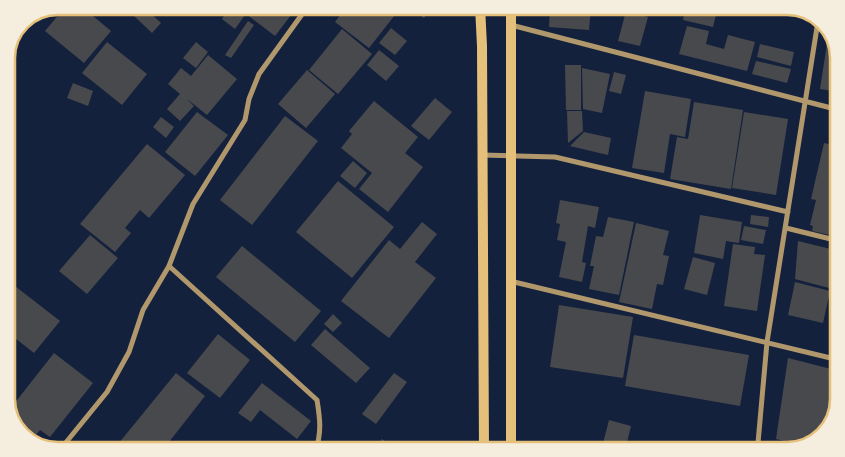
<svg xmlns="http://www.w3.org/2000/svg" width="845" height="457" viewBox="0 0 845 457" font-family="'Space Grotesk',sans-serif">
	<style>
		.building { fill: #48494c }
		.lines { fill: none; stroke-linecap: round; stroke-linejoin: round }
		.minor { stroke: #b1986c; stroke-width: 5 }
		.secondary { stroke: #e5c07b; stroke-width: 10 }
		.rim { fill: none; stroke: #e5c07b; stroke-width: 2.5 }
	</style>
	<rect width="100%" height="100%" fill="#14213d"/>
	<path class="building" d="M66 6H81L111 31 84 63 45 31Z
		M143 6 161 23 152 33 133 15Z
		M230 6 245 15 235 29 222 19Z
		M252 6H298L275 36 246 14Z
		M347 6H402L369 48 335 22Z
		M408 6H432L424 18Z
		M550 6H591L589 30 549 27Z
		M644 6H666V10L644 7Z
		M686 6H718L713 27 683 20Z
		M626 11 648 17 640 46 618 41Z
		M248 21 254 25 231 58 225 55Z
		M687 26 709 31 706 44 724 49 728 35 755 42 747 71 679 54Z
		M391 28 407 41 395 55 379 43Z
		M342 29 372 54 338 94 309 70Z
		M828 37 839 55V92L820 89Z
		M107 42 147 74 122 105 82 73Z
		M196 42 208 52 196 68 183 58Z
		M760 44 794 52 791 66 757 57Z
		M379 50 399 66 386 81 367 65Z
		M208 55 237 79 207 115 187 99 194 106 180 121 167 109 180 94 168 84 181 68 191 76Z
		M756 61 791 69 787 83 752 74Z
		M565 65H581V110H566Z
		M582 68 610 74 602 113 583 109Z
		M307 70 335 94 306 128 278 104Z
		M614 72 626 75 621 94 609 91Z
		M73 83 93 91 88 106 67 98Z
		M645 91 691 99 685 137 670 134 664 173 632 168Z
		M435 98 452 112 429 140 411 126Z
		M374 101 418 137 405 153 423 167 388 212 359 189 372 173 341 148 352 134 349 131Z
		M694 102 743 110 731 189 670 179 677 137 688 139Z
		M567 111H582L583 131 568 143Z
		M197 112 228 135 195 176 165 152Z
		M744 112 788 119 776 195 732 188Z
		M285 116 318 141 252 225 220 200Z
		M161 117 174 127 166 138 153 127Z
		M584 132 611 138 608 155 570 146Z
		M824 143 839 146V237L812 231 813 226 810 225 816 200 811 199Z
		M147 144 185 175 149 218 140 210 125 228 131 233 115 252 80 224Z
		M353 161 367 173 355 188 340 176Z
		M338 181 394 227 352 278 296 232Z
		M560 200 599 207 595 228 588 226 582 262 586 263 582 282 559 277 566 242 557 240 560 224 556 223Z
		M700 215 742 222 739 243 726 241 723 259 694 253Z
		M751 215 769 217 768 227 750 224Z
		M608 217 634 222 619 295 589 289 594 266H590L596 236 603 237Z
		M422 222 437 234 415 262 436 278 389 338 341 301 389 240 400 249Z
		M636 223 669 231 663 255 669 256 663 285 657 284 652 309 619 302Z
		M744 226 766 230 763 244 741 240Z
		M90 235 118 258 87 294 59 271Z
		M798 241 839 251 829 288 795 279Z
		M733 244 755 247 754 254 765 255 757 311 724 306Z
		M242 246 321 311 295 342 216 277Z
		M693 257 715 263 707 295 684 289Z
		M6 279 60 321 34 353 6 331Z
		M795 282 830 291 823 323 788 315Z
		M559 305 633 317 623 378 550 367Z
		M838 305H839V335L831 333Z
		M333 314 342 323 333 332 324 324Z
		M325 329 370 368 356 383 311 345Z
		M218 334 250 360 220 398 187 373Z
		M634 335 749 355 740 406 625 386Z
		M54 353 93 383 50 437 40 430 31 441 10 409Z
		M788 358 839 371V400L832 425 813 444 804 446 776 439Z
		M176 373 205 396 162 451H116L114 449Z
		M394 373 407 382 376 424 362 414Z
		M262 383 311 421 297 439 260 410 251 422 238 413Z
		M609 420 631 426 625 451H601Z
		M382 439 398 451H373Z
		M352 443 362 451H346Z"/>
	<g class="lines">
		<path class="minor" d="M511 25 839 110
			M482 155 555 157 788 212
			M786 228 839 241
			M169 266 317 400C320 418 322 434 315 451
			M510 281 839 360
			M758 443 767 342 818 21
			M59 451 107 392 129 352 143 310 169 266 193 204 245 120 249 99 259 74 308 6"/>
		<path class="secondary" d="M480 6 482 46 484 451
			M511 6V451"/>
	</g>
	<path d="M0 0H845V457H0ZM58 15H787A43 43 0 0 1 830 58V399A43 43 0 0 1 787 442H58A43 43 0 0 1 15 399V58A43 43 0 0 1 58 15Z" fill="#f5edde" fill-rule="evenodd"/>
	<path class="rim" d="M58 15H787A43 43 0 0 1 830 58V399A43 43 0 0 1 787 442H58A43 43 0 0 1 15 399V58A43 43 0 0 1 58 15Z"/>
</svg>
